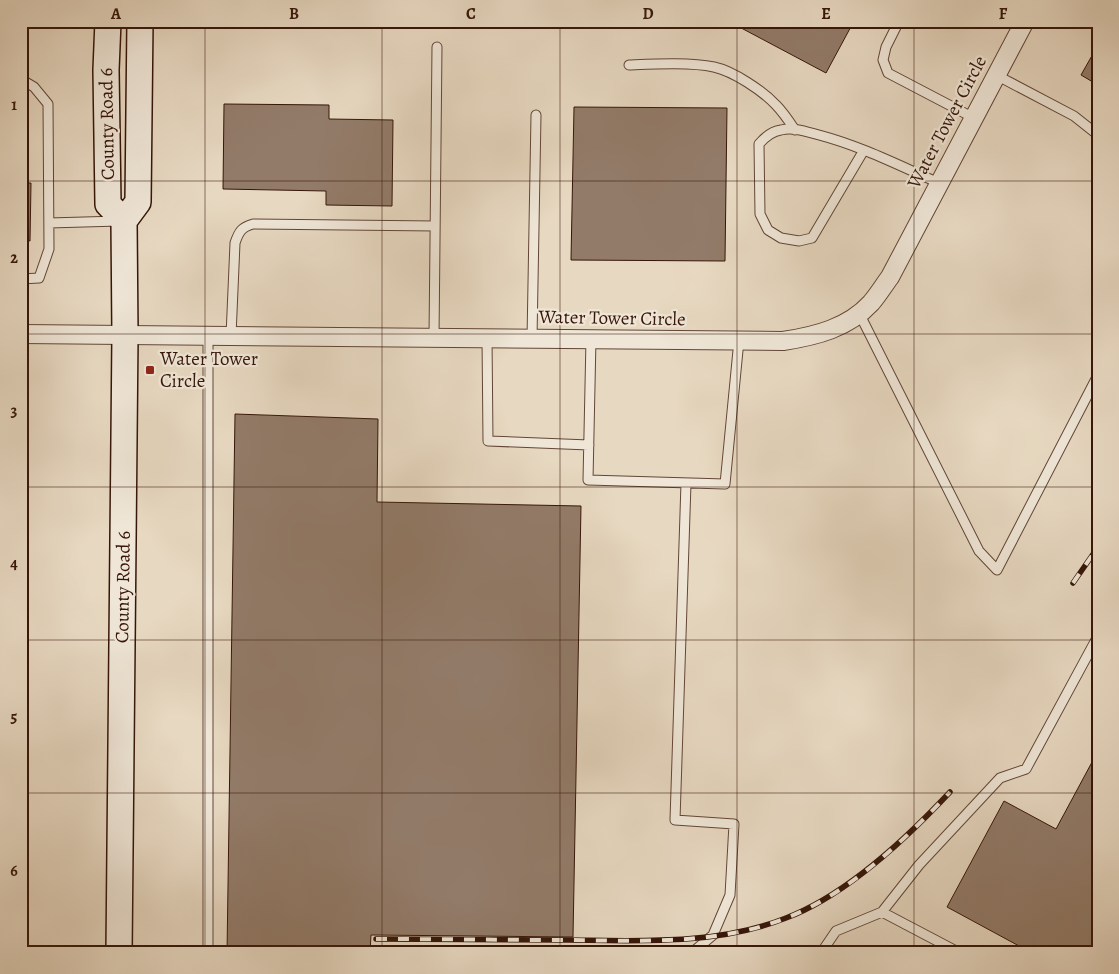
<svg xmlns="http://www.w3.org/2000/svg" width="1119" height="974" viewBox="0 0 1119 974" font-family="Alegreya,serif">
	<style>
		.building { fill: #927b69; stroke: #361609 }
		.lines { fill: none; stroke-linecap: round; stroke-linejoin: round }
		.service-casing { stroke: #624637; stroke-width: 11 }
		.minor-casing { stroke: #624637; stroke-width: 20 }
		.secondary-casing { stroke: #361609; stroke-width: 28 }
		.service { stroke: #efe6d7; stroke-width: 9 }
		.minor { stroke: #efe6d7; stroke-width: 18 }
		.secondary { stroke: #efe6d7; stroke-width: 25 }
		.rail-casing { stroke: #361609; stroke-width: 5.5 }
		.rail { stroke: #efe6d7; stroke-width: 4; stroke-dasharray: 11; stroke-linecap: butt }
		.grid { fill: none; stroke: #361609; stroke-width: 1; stroke-opacity: 0.55 }
		.poi-dot { fill: #8f2418; stroke: #efe6d7; stroke-width: 2 }
		.labels { text-anchor: middle; dominant-baseline: central; stroke-width: 4.5; stroke-linejoin: round; paint-order: stroke }
		.street-label { font-size: 19px; fill: #361609; stroke: #efe6d7 }
		.poi-label { font-size: 19px; fill: #361609; stroke: #efe6d7; text-anchor: start }
		.neatline { fill: none; stroke: #361609; stroke-width: 2 }
		.grid-label { font-size: 16px; text-anchor: middle; font-weight: bold; fill: #361609 }
	</style>
	<rect width="100%" height="100%" fill="#e7d8c1"/>
	<filter id="stains"><feTurbulence type="fractalNoise" baseFrequency=".004" numOctaves="4"/><feColorMatrix values="0 0 0 0 .2 0 0 0 0 .09 0 0 0 0 .02 0 0 0 .5 -.17"/></filter>
	<radialGradient id="worn" r=".72"><stop offset=".6" stop-color="#630" stop-opacity="0"/><stop offset="1" stop-color="#630" stop-opacity=".3"/></radialGradient>
	<path class="building" d="M728 21H854L826 73Z
		M1098 45V85L1081 75Z
		M224 104 329 105V119L393 120 392 206 326 205V191L223 189Z
		M574 107 727 108 725 261 571 260Z
		M21 126 26 127 25 183H31L30 241 26 240V254H21Z
		M235 414 378 419 377 502 581 506 573 937 371 935 370 953H227Z
		M1098 751V953H1032L947 907 1004 801 1056 829Z"/>
	<g class="lines">
		<g class="service-casing">
			<path id="service" d="M899 21 886 47 883 60 888 73 974 118
				M629 65C654 64 690 62 714 67 733 71 763 91 776 105 783 112 789 121 795 130
				M996 75 1074 116 1098 135
				M21 82 24 81 34 87 48 104 49 249 39 278 21 279
				M864 150 812 238 799 241 781 238 768 230 760 214 759 144C765 137 773 131 781 130 794 127 807 132 819 135 861 146 900 166 939 183
				M49 223 119 221
				M859 313 979 551 997 570 1098 375
				M208 336V953
				M231 336 235 243C239 231 242 227 253 224L435 226
				M434 338 437 47
				M487 338 488 441 589 445
				M532 339 536 115
				M591 339 588 480 725 484 739 340
				M21 412H23L21 685
				M679 953 694 951 713 935 730 895 734 824 675 820 686 483
				M821 953 836 931 882 912
				M960 953 882 912 919 865 1000 778 1026 769 1098 636"/>
		</g>
		<g class="minor-casing">
			<path id="minor" d="M21 334 783 341C816 336 848 328 871 303 878 295 884 285 890 277L1025 21"/>
		</g>
		<g class="secondary-casing">
			<path id="secondary" d="M108 21 106 70 108 204 124 221
				M119 953 125 335 124 221 138 202 140 21"/>
		</g>
		<use href="#service" class="service"/>
		<use href="#minor" class="minor"/>
		<use href="#secondary" class="secondary"/>
		<g class="rail-casing">
			<path id="rail" d="M1073 583 1098 547
				M376 939C440 939 504 940 569 940 641 941 718 945 786 918 847 895 906 839 950 792"/>
		</g>
		<use href="#rail" class="rail"/>
	</g>
	<path class="grid" d="M205 21V953M382 21V953M560 21V953M737 21V953M914 21V953M21 181H1098M21 334H1098M21 487H1098M21 640H1098M21 793H1098"/>
	<rect class="poi-dot" x="145" y="365" width="10" height="10" rx="2.5"/>
	<g class="labels">
		<g class="street-label">
			<text transform="translate(947 122) rotate(-62)">Water Tower Circle</text>
			<text transform="translate(107 124) rotate(-91)">County Road 6</text>
			<text transform="translate(612 318) rotate(1)">Water Tower Circle</text>
			<text transform="translate(123 587) rotate(-89)">County Road 6</text>
		</g>
		<g class="poi-label">
			<text x="160" y="359">Water Tower<tspan x="160" dy="22">Circle</tspan></text>
		</g>
	</g>
	<rect width="1119" height="974" fill="none" stroke="#e7d8c1" stroke-width="55"/>
	<rect x="28" y="28" width="1064" height="918" class="neatline"/>
	<g class="grid-label">
		<text x="116" y="19">A</text>
		<text x="294" y="19">B</text>
		<text x="471" y="19">C</text>
		<text x="648" y="19">D</text>
		<text x="826" y="19">E</text>
		<text x="1003" y="19">F</text>
		<text x="14" y="110">1</text>
		<text x="14" y="263">2</text>
		<text x="14" y="416">3</text>
		<text x="14" y="569">4</text>
		<text x="14" y="722">5</text>
		<text x="14" y="876">6</text>
	</g>
	<rect width="100%" height="100%" filter="url(#stains)"/>
	<rect width="100%" height="100%" fill="url(#worn)"/>
</svg>
